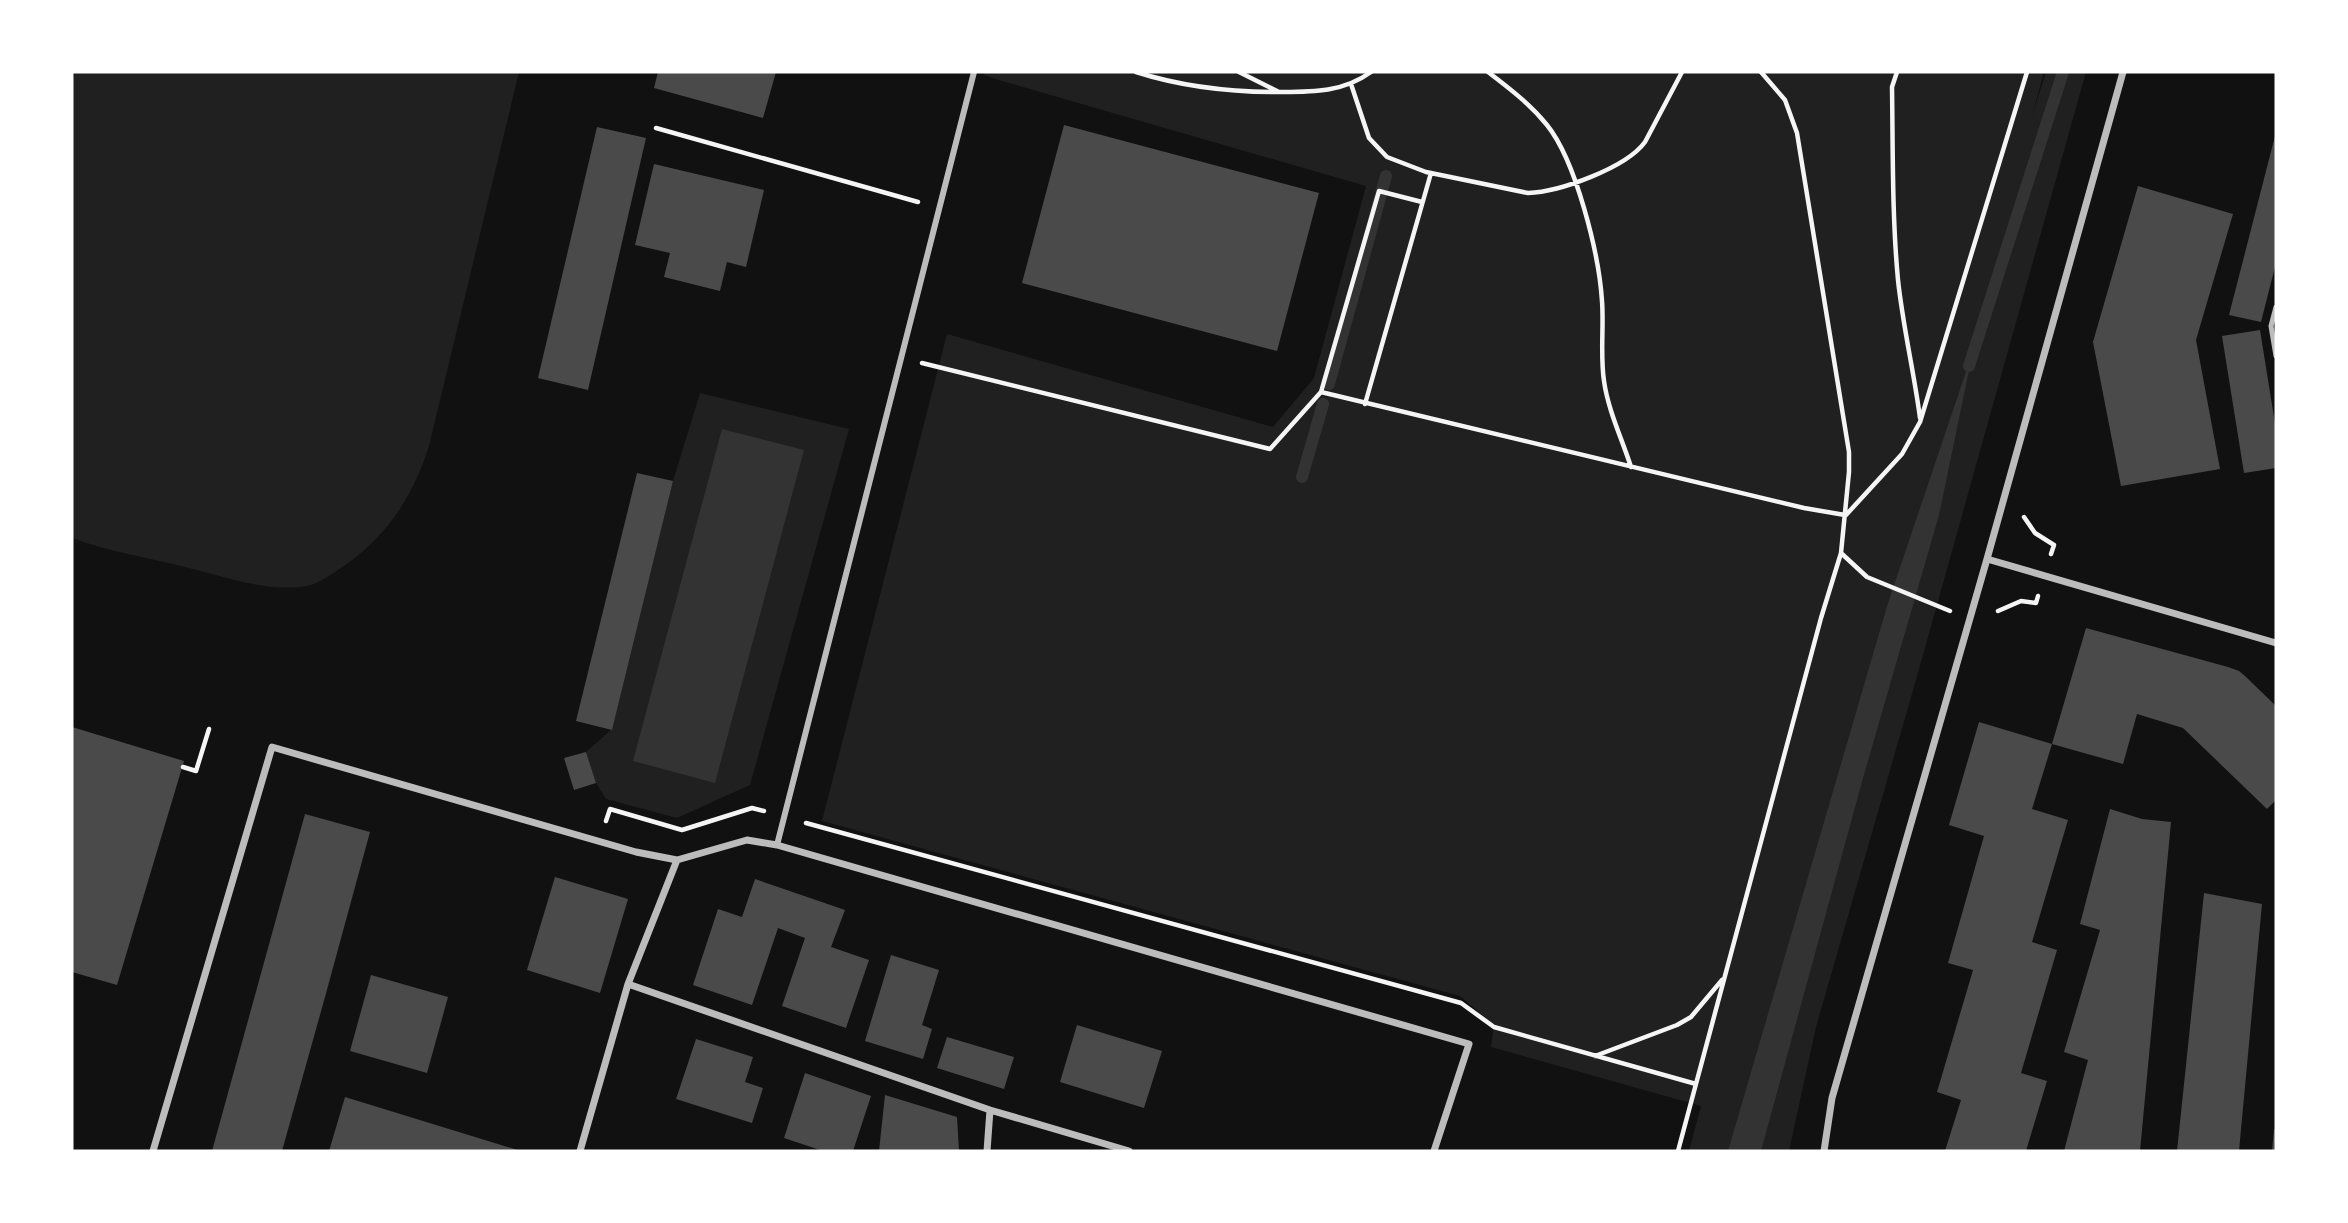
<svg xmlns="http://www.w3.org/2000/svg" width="2348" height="1223" viewBox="0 0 2348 1223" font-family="'Space Grotesk',sans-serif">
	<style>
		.green { fill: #202020 }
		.water { fill: #333 }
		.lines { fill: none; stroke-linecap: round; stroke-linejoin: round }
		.stream { stroke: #333; stroke-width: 12 }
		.building { fill: #4a4a4a }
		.path { stroke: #f5f5f5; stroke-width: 4.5 }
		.service { stroke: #bcbcbc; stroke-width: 5 }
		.pedestrian { stroke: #bcbcbc; stroke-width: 6 }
		.minor { stroke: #bcbcbc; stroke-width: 7 }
	</style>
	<rect width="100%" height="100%" fill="#111"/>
	<path class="green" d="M75 72H519L429 446C412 500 383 542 335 572 327 577 317 584 307 586 266 593 220 575 181 566 145 557 106 551 72 538V84Z
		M985 72H2044L2032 116 2046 72H2086L1914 687 1816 1027 1789 1151H1689L1701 1106 1491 1047 1494 1025 1460 996 822 821 947 334 1273 427 1314 378 1366 186 1002 81 984 75Z
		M700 393 849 429 750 785 677 818 606 799 596 783 586 752 612 729 673 481Z"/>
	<path class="water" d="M1973 351 1939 515 1863 778 1761 1151H1728L1888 603Z
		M722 429 804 450 715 783 633 761Z"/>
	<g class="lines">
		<path class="stream" d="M1969 366 2063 72
			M1329 384 1386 176
			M1302 477 1323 404"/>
	</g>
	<path class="building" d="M658 72H776L763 118 654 88Z
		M1064 125 1319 193 1277 351 1022 283Z
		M597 127 646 138 588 390 538 378Z
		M2275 136 2276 263 2261 322 2229 315Z
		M654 164 764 190 746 267 727 262 720 291 664 277 670 253 635 245Z
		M2138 186 2233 214 2196 340 2220 469 2121 486 2093 342Z
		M2260 330 2276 430V468L2244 473 2222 336Z
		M637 473 673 481 612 730 576 721Z
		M2086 628 2228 667 2239 671 2245 676 2276 706V800L2267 809 2183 728 2137 714 2123 764 2052 744Z
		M1979 722 2052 744 2032 809 2068 820 2032 942 2057 950 2021 1073 2047 1081 2026 1151H1945L1961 1100 1937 1092 1973 970 1948 963 1984 836 1949 825Z
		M72 727 184 761 117 985 72 972Z
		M586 752 596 783 574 790 564 758Z
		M2110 809 2142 819 2171 822 2140 1151H2064L2088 1060 2064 1052 2100 930 2080 924Z
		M305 814 370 832 325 997 282 1151H212Z
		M555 877 628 899 600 993 527 970Z
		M755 879 845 910 831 947 869 960 846 1028 782 1006 805 938 778 928 752 1005 693 985 718 909 742 917Z
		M2204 893 2262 904 2239 1151H2177Z
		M891 955 939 970 922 1025 932 1029 923 1059 865 1041Z
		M371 975 448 997 427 1073 350 1051Z
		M1077 1025 1162 1051 1144 1108 1060 1082Z
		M947 1037 1014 1057 1004 1089 937 1068Z
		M696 1039 753 1057 745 1082 763 1088 752 1123 676 1099Z
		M805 1073 871 1096 853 1151H823L784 1138Z
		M885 1095 957 1117 959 1151H879Z
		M345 1097 521 1151H329Z
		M2274 1129H2276V1151H2272Z"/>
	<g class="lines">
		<path class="path" d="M1136 72C1183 87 1228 92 1277 92 1311 92 1342 93 1371 72
			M1239 72 1279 92
			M1488 72C1509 88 1530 104 1547 125 1576 161 1599 254 1602 301 1604 327 1600 355 1604 381 1608 410 1622 439 1631 467
			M1897 72 1892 87C1893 152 1892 216 1898 280 1903 327 1914 372 1920 418
			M1351 84 1369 138 1387 157 1426 172 1528 193C1559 192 1626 168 1645 142L1682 72
			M656 128 918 202
			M922 363 1270 449 1321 392 1804 508 1845 515
			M1321 392 1379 191 1422 202
			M1365 404 1431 173
			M1846 515 1902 454 1920 422 2027 72
			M2024 517 2035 533 2054 545 2051 554
			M1841 553 1867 577 1950 611
			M1998 611 2021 601 2036 603 2038 596
			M183 767 196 771 209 729
			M606 821 610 809 682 830 752 808 764 811
			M806 823 1461 1003 1494 1027 1696 1084
			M1595 1056 1677 1025 1691 1017 1722 980
			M1678 1151 1821 618 1841 553 1849 472V452L1797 133 1785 100 1761 72"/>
		<path class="service" d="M2276 307 2271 326 2276 356"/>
		<path class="pedestrian" d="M777 845 974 72"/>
		<path class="minor" d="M1987 559 2276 643
			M628 984 990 1110 987 1151
			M990 1110 1129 1151
			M153 1151 272 747 636 852 677 860 747 840 777 845 1469 1044 1434 1151
			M580 1151 628 984 677 860
			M1824 1151 1832 1098 1987 559 2123 72"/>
	</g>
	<rect width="2348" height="1223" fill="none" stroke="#ffffff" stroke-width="147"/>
</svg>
